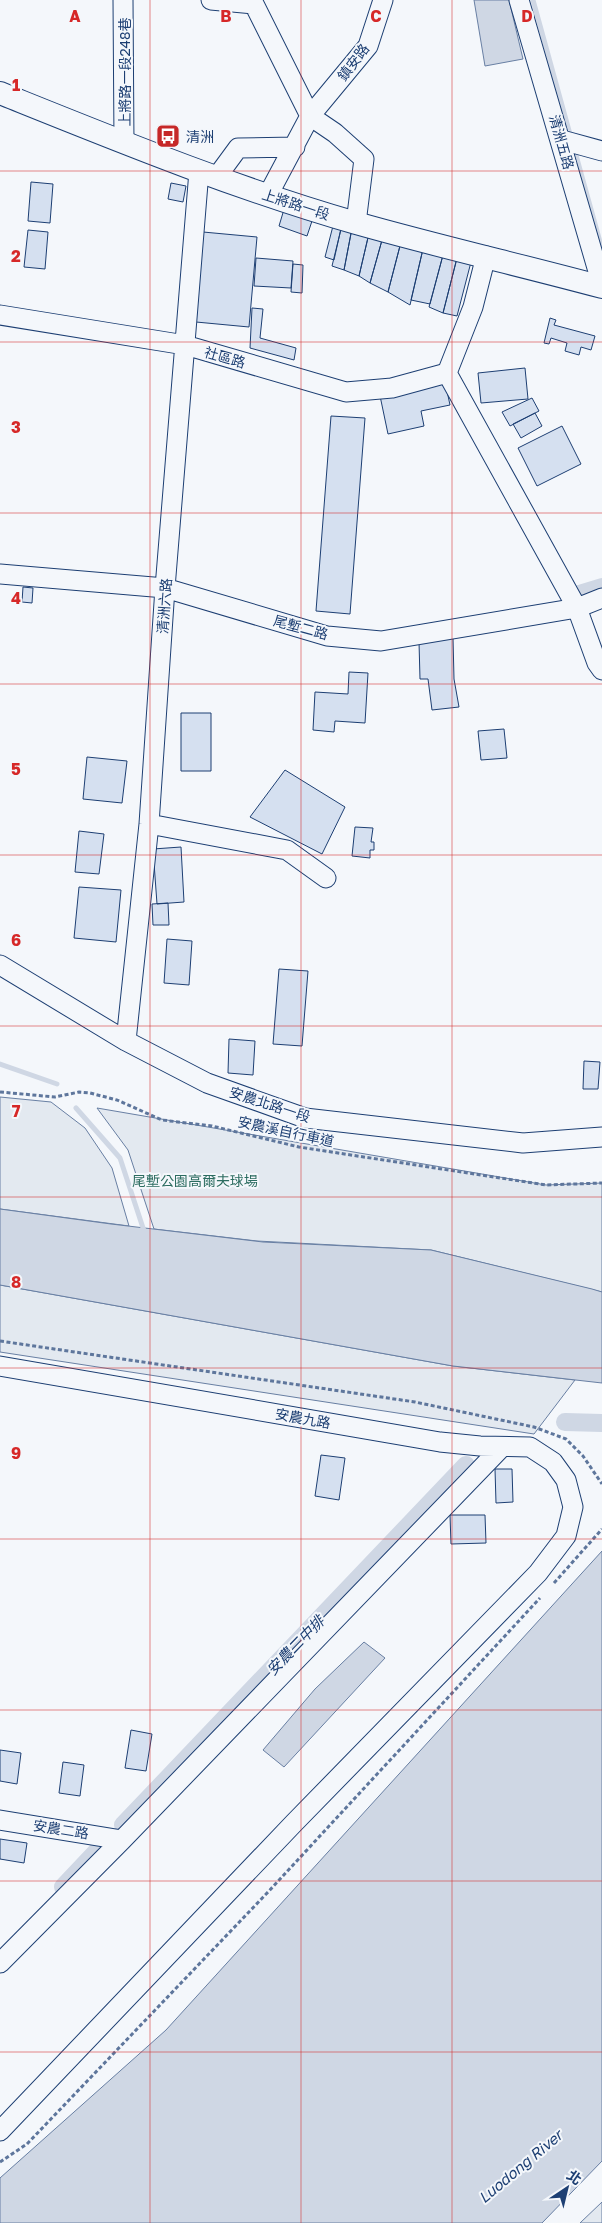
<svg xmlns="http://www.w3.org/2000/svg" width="602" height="2223" viewBox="0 0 602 2223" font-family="'Golos Text','Noto Sans TC',sans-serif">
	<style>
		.green { fill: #e3e9f0; stroke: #687fa3 }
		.water { fill: #cfd7e4; stroke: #687fa3 }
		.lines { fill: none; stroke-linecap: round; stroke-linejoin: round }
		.stream { stroke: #cfd7e4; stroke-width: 5 }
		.canal { stroke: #cfd7e4; stroke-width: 18 }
		.building { fill: #d5e0f0; stroke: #1d3f73 }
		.minor-casing { stroke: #1d3f73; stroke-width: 21 }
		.major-casing { stroke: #1d3f73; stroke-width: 24 }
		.path { stroke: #5e769c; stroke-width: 3; stroke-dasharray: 4 2.5; stroke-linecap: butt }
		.minor { stroke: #f4f7fb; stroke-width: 19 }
		.major { stroke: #f4f7fb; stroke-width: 22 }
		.grid { fill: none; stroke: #d62828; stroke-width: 1; stroke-opacity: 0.55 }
		.labels { text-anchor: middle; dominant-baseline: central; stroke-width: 4; stroke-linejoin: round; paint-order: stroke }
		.street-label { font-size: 14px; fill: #1d3f73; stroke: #f4f7fb }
		.poi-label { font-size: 14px; fill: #1d3f73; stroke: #f4f7fb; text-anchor: start }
		.park-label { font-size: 14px; fill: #2c6c60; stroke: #f4f7fb }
		.water-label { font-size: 15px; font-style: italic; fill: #1d3f73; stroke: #f4f7fb }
		.grid-label { font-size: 16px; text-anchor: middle; font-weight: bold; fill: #d62828; stroke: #f4f7fb; stroke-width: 4; stroke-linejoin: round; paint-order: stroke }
	</style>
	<rect width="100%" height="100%" fill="#f4f7fb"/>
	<path class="green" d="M0 1097 51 1102 85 1128 112 1168 129 1226 0 1209Z
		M97 1108 546 1185 602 1183V1292L431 1250 257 1241 154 1229 128 1150Z
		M0 1285 453 1366 575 1380 534 1434 0 1352Z
		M602 2202V2223H580Z"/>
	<path class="water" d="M474 0H509L523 59 485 66Z
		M0 1209 111 1224 263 1242 431 1250 592 1289 602 1292V1383L453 1366 0 1285Z
		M602 1551V2161L542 2223H0V2178L166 2030Z
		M364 1642 385 1658 284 1767 263 1750 315 1689Z"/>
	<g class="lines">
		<path class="stream" d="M533 0 571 138
			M574 148 602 249
			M0 1064 57 1084
			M76 1108 120 1158 145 1234"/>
		<path class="canal" d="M579 594 602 587
			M565 1422 602 1423
			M123 1825 466 1465
			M63 1887 97 1851"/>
	</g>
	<path class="building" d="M31 182 53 184 50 223 28 221Z
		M171 183 186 186 183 202 168 199Z
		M285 206 314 215 307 236 279 226Z
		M343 221 353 223 344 270 332 266Z
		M334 222 342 224 334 260 325 257Z
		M353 223 370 229 359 276 344 270Z
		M370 229 384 233 370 283 359 276Z
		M28 230 48 232 45 269 24 267Z
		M203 232 257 237 249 327 196 322Z
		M384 233 401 242 388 292 370 283Z
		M401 242 423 249 410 305 388 292Z
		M423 249 443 255 430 304 411 300Z
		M443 255 457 258 443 313 429 307Z
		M256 258 293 261 291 288 254 286Z
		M457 258 471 262 457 316 443 313Z
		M293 264 303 265 302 293 291 292Z
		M252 308 263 309 260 338 296 348 294 360 250 348Z
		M550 318 556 320 554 325 595 336 591 350 581 347 579 355 565 351 567 343 551 338 549 344 544 343Z
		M525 368 528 399 481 403 478 373Z
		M444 377 450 405 421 411 424 426 388 434 379 391Z
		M532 398 539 411 510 426 502 412Z
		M535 413 542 426 521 438 513 424Z
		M331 416 365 418 350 614 316 611Z
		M562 426 581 464 537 486 518 448Z
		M23 587 33 588 32 603 22 602Z
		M453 638 454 679 459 707 432 710 428 679H420L419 642Z
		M349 672 368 673 365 723 335 721 334 732 313 730 315 692 348 694Z
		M181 713H211V771H181Z
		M504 729 507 758 481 760 478 731Z
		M87 757 127 761 122 803 83 799Z
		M285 770 345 807 322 854 250 817Z
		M355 827 373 828 371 842H374V850H370V858L352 856Z
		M79 831 104 834 99 874 75 872Z
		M181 847 184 902 157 904 153 849Z
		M79 887 121 890 116 942 74 938Z
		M168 903 169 925H153L152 904Z
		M167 939 192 941 189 985 164 983Z
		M279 969 308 971 302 1046 273 1044Z
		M229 1039 255 1041 253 1075 228 1073Z
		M584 1061 600 1062 598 1089H583Z
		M321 1455 345 1458 339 1500 315 1496Z
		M495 1469H512L513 1502 496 1503Z
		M450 1515H485L486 1543 451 1544Z
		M131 1730 152 1734 146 1771 125 1768Z
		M0 1750 21 1753 17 1784 0 1781Z
		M63 1762 84 1765 80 1796 59 1793Z
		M0 1839 27 1843 24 1863 0 1859Z"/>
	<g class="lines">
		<g class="minor-casing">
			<path id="minor" d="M123 0 124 143
				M211 0 254 4 310 116 268 195
				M519 0 602 285
				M562 140 602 151
				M216 178 238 148 295 147
				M356 223 364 159 335 133 310 116 368 46 383 0
				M0 315 185 345 346 392 392 388 447 373
				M447 373 577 608 597 663 602 670
				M447 373 473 307 486 256
				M0 574 165 588 327 636 381 641 577 608 602 598
				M149 824 287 850 326 878
				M0 965 126 1041 207 1083 305 1118 523 1143 602 1137
				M126 1041 149 824 165 588 199 171
				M0 1366 440 1442 480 1446 530 1447 553 1462 566 1480 573 1507 566 1536 538 1573 294 1823 0 2131
				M0 1820 122 1840
				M0 1963 122 1840 501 1448"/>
		</g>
		<g class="major-casing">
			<path id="major" d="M0 93C117 140 234 188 356 223 437 246 520 265 602 287"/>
		</g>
		<path class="path" d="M0 1092 55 1097 79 1092 90 1093 117 1100 162 1120 212 1126 299 1147 546 1185 602 1183
			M0 1341 415 1402 534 1427 566 1439 583 1456 602 1484
			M554 1583 602 1529
			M0 2162 27 2144 269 1891 540 1598"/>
		<use href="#minor" class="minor"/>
		<use href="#major" class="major"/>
	</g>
	<path class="grid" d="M150 0V2223M301 0V2223M452 0V2223M0 171H602M0 342H602M0 513H602M0 684H602M0 855H602M0 1026H602M0 1197H602M0 1368H602M0 1539H602M0 1710H602M0 1881H602M0 2052H602"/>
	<defs>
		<g id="bus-square" transform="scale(1.25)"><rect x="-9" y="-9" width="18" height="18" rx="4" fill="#c62828" stroke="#f4f7fb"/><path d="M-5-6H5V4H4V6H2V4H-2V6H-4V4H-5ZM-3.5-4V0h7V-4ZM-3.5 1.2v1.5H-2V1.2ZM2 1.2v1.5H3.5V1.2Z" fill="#fff"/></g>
	</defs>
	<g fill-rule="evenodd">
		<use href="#bus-square" x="168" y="136"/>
	</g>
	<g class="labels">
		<g class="street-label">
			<text transform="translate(353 62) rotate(-53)">鎮安路</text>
			<text transform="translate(124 72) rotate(-90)">上將路一段248巷</text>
			<text transform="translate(562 142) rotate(74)">清洲五路</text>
			<text transform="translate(296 204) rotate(18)">上將路一段</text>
			<text transform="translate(225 357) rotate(16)">社區路</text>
			<text transform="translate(164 606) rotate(-86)">清洲六路</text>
			<text transform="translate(301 627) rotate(15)">尾塹二路</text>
			<text transform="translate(270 1104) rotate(18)">安農北路一段</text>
			<text transform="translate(286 1131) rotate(12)">安農溪自行車道</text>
			<text transform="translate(303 1418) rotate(10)">安農九路</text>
			<text transform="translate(61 1829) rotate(9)">安農二路</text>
		</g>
		<g class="poi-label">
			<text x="186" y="136">清洲</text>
		</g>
		<g class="park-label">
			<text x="195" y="1180">尾塹公園高爾夫球場</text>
		</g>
		<g class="water-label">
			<text transform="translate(295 1645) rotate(-46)">安農二中排</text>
			<text transform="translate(520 2166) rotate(-40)">Luodong River</text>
		</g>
	</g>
	<g class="grid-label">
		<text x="75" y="22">A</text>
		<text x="226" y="22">B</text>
		<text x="376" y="22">C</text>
		<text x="527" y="22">D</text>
		<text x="16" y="91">1</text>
		<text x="16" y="262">2</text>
		<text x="16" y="433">3</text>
		<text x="16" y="604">4</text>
		<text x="16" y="775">5</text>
		<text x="16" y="946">6</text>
		<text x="16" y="1117">7</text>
		<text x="16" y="1288">8</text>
		<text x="16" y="1459">9</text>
	</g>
	<g transform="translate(567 2188) rotate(35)" stroke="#f4f7fb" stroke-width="4" paint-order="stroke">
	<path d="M0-4L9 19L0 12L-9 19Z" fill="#1d3f73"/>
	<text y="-8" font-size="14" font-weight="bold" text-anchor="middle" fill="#1d3f73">北</text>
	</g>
</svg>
